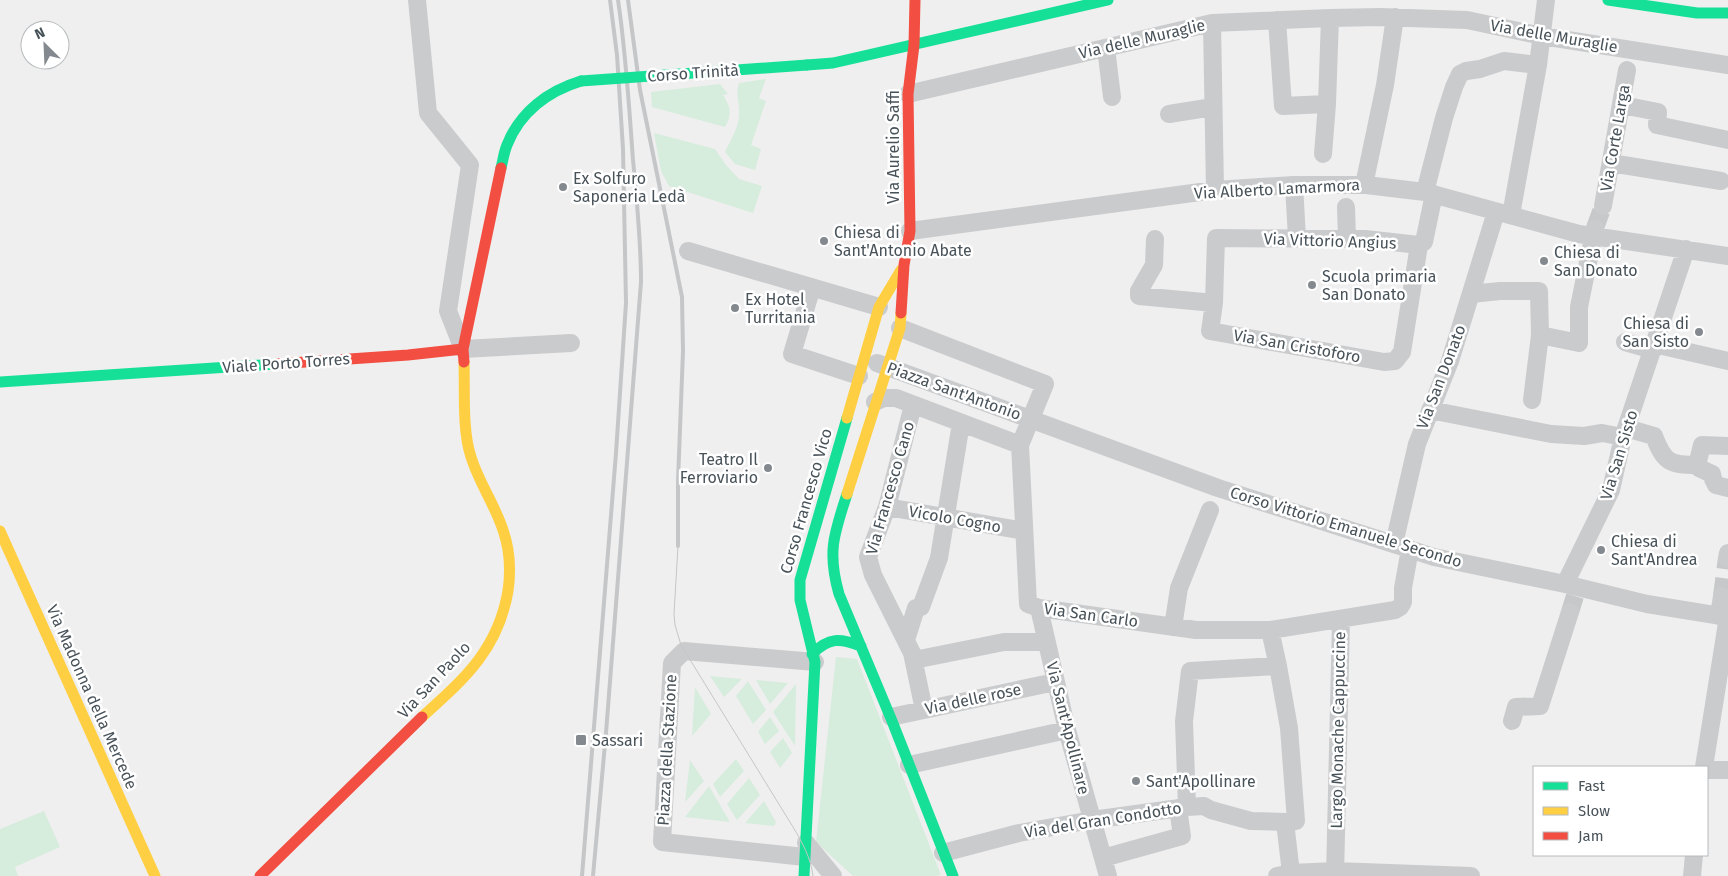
<svg xmlns="http://www.w3.org/2000/svg" width="1728" height="876" viewBox="0 0 1728 876" font-family="'Fira Sans',sans-serif">
	<style>
		.green { fill: #d6ecdd }
		.lines { fill: none; stroke-linecap: round; stroke-linejoin: round }
		.street-tunnel { stroke: #c6c8ca; stroke-width: 18; stroke-dasharray: 18 9; stroke-linecap: butt }
		.street { stroke: #cacbcd; stroke-width: 18 }
		.fast { stroke: #16e098; stroke-width: 11 }
		.slow { stroke: #ffcf43; stroke-width: 11 }
		.jam { stroke: #f24e42; stroke-width: 11 }
		.tram { stroke: #c5c6c7; stroke-width: 1 }
		.rail { stroke: #c5c6c7; stroke-width: 4 }
		.fast-bridge { stroke: #16e098; stroke-width: 11 }
		.poi-dot { fill: #83898e; stroke: #fff; stroke-width: 2 }
		.labels { text-anchor: middle; dominant-baseline: central; stroke-width: 5; stroke-linejoin: round; paint-order: stroke }
		.street-label { font-size: 16px; fill: #485259; stroke: #fff }
		.poi-label { font-size: 16px; fill: #485259; stroke: #fff; text-anchor: start }
	</style>
	<rect width="100%" height="100%" fill="#f0efef"/>
	<path class="green" d="M766 79 759 98 766 101 751 145 761 149 755 170 735 164 725 152C730 141 739 127 739 115 740 102 735 96 739 83Z
		M720 84 728 94 723 95C731 107 732 115 725 127L652 107 651 92Z
		M654 133 715 149 726 165 739 179 762 186 753 213 669 186 661 171Z
		M836 657 857 659 941 875 936 876H853L816 842Z
		M710 676 742 679 724 697Z
		M756 680 788 683 770 704Z
		M748 681 766 710 753 724 736 696Z
		M796 684 795 746 773 712Z
		M695 687 711 714 692 736Z
		M770 717 779 731 765 744 758 732Z
		M783 738 792 753 780 768 770 752Z
		M736 759 744 771 720 797 713 784Z
		M690 760 704 781 685 802Z
		M749 778 760 795 737 820 727 804Z
		M709 786 730 822 685 817Z
		M764 801 776 822 774 826 745 823Z
		M44 811 60 847 15 867 18 876H0V829Z"/>
	<g class="lines">
		<path class="street-tunnel" d="M1595 228 1603 206
			M1722 596 1727 558
			M1570 612 1575 596"/>
		<path class="street" d="M417 0 428 113 470 165 448 311 463 349 571 343
			M1277 20 1283 106 1327 104
			M1212 23 1215 190
			M1106 48 1112 97
			M908 94 1212 23 1330 18 1380 17 1467 20 1542 36 1728 65
			M1622 105 1658 112 1657 125 1728 140
			M1169 114 1213 107
			M1323 154 1327 104 1330 18
			M1611 163 1721 181
			M1294 185 1297 238
			M1364 185 1385 85 1395 17
			M1425 192 1444 118 1454 87 1460 74 1466 71 1480 69 1504 61 1538 65
			M1603 206 1627 70
			M1346 207 1347 239
			M1511 215 1538 65 1546 0
			M910 231 1215 190 1294 185H1366L1425 192 1579 234 1728 256
			M1155 239 1154 265 1139 291V296L1214 303
			M1419 245 1402 352 1395 361 1384 362 1210 331 1214 303 1216 238 1365 239 1419 245 1424 242 1434 194
			M688 251 879 307
			M812 287 792 354 859 376
			M1471 294 1500 291H1539L1540 335 1579 343V307L1595 228
			M900 328 1045 384 1020 445 1028 604 1039 608 1196 630H1270L1395 610 1400 607 1403 602V588L1410 549
			M1625 342 1653 350
			M1654 344 1728 361
			M877 363 1218 488 1434 557 1565 584 1647 604 1728 617
			M1532 400 1540 335
			M875 402 884 398H896L1020 445
			M913 405 887 507 868 557 873 575 912 653 924 710
			M1430 410 1551 434 1584 436 1602 433 1623 437
			M1626 428 1654 436C1664 462 1669 465 1697 465
			M1728 446 1702 445 1697 465 1699 468 1712 474 1713 479 1716 485 1728 488
			M887 507 1024 531
			M1394 544 1417 444 1450 361 1496 212
			M1727 558 1728 553
			M1565 584 1611 490 1623 437 1686 249
			M1039 608 1067 730 1108 876
			M1719 616 1722 596
			M1173 627 1179 588 1210 510
			M906 640 916 608 921 607 939 558 961 423
			M914 660 1004 642H1046
			M891 717 1055 682
			M1512 721 1516 707 1540 706 1570 612
			M909 765 1067 730
			M1704 767 1728 617
			M1707 770H1728
			M1187 807 1184 721 1190 671 1278 666
			M1285 822 1291 873
			M806 843 833 876
			M943 853 1019 833 1092 820 1187 807 1204 806 1211 810 1251 821 1285 822 1296 821 1289 728 1278 666 1270 630
			M805 857 662 842 672 663 684 651 815 662
			M1103 858 1182 836 1178 808
			M1277 876 1291 873 1335 871 1471 876
			M1335 876 1341 620
			M1692 876 1694 855"/>
		<path class="fast" d="M1608 0 1697 13H1728
			M807 65 833 63 1108 0
			M501 168C503 160 504 152 507 145 520 112 548 91 581 81
			M0 382 276 364
			M847 494C834 534 827 552 839 594L892 721 953 876
			M812 654C829 637 840 638 861 646
			M804 876 815 662 800 600V580L847 418"/>
		<path class="slow" d="M847 418 879 307 901 270
			M847 494 900 328 901 313
			M0 531 155 876
			M422 717C464 679 498 650 508 591 511 570 510 550 503 530 495 505 479 483 471 457 462 430 465 391 464 362"/>
		<path class="jam" d="M901 313 904 265 910 231 908 94 914 45 915 0
			M464 362 463 349 501 168
			M276 364 408 355 463 349
			M260 876 422 717"/>
		<path class="tram" d="M678 546 674 614 675 625 681 645 793 827C802 842 811 858 813 876"/>
		<path class="rail" d="M628 0 640 90 682 297 683 351 678 481V546
			M582 876 616 453 626 303 623 149 617 55 610 0
			M593 876 606 733 641 282C641 241 637 201 633 160 629 106 626 53 618 0"/>
		<path class="fast-bridge" d="M581 81 807 65"/>
	</g>
	<g class="poi-dot">
		<circle cx="563" cy="187" r="5"/>
		<circle cx="824" cy="241" r="5"/>
		<circle cx="1544" cy="261" r="5"/>
		<circle cx="1312" cy="285" r="5"/>
		<circle cx="735" cy="308" r="5"/>
		<circle cx="1699" cy="332" r="5"/>
		<circle cx="768" cy="468" r="5"/>
		<circle cx="1601" cy="550" r="5"/>
		<rect x="575" y="734" width="12" height="12" rx="2.5"/>
		<circle cx="1136" cy="781" r="5"/>
	</g>
	<g class="labels">
		<g class="street-label">
			<text transform="translate(1554 36) rotate(10)">Via delle Muraglie</text>
			<text transform="translate(1142 39) rotate(-13)">Via delle Muraglie</text>
			<text transform="translate(693 73) rotate(-4)">Corso Trinità</text>
			<text transform="translate(1615 138) rotate(-80)">Via Corte Larga</text>
			<text transform="translate(893 147) rotate(-90)">Via Aurelio Saffi</text>
			<text transform="translate(1277 189) rotate(-3)">Via Alberto Lamarmora</text>
			<text transform="translate(1330 241) rotate(2)">Via Vittorio Angius</text>
			<text transform="translate(1297 346) rotate(10)">Via San Cristoforo</text>
			<text transform="translate(286 363) rotate(-4)">Viale Porto Torres</text>
			<text transform="translate(1441 377) rotate(-69)">Via San Donato</text>
			<text transform="translate(954 391) rotate(20)">Piazza Sant'Antonio</text>
			<text transform="translate(1619 455) rotate(-73)">Via San Sisto</text>
			<text transform="translate(890 488) rotate(-74)">Via Francesco Cano</text>
			<text transform="translate(806 501) rotate(-74)">Corso Francesco Vico</text>
			<text transform="translate(955 519) rotate(10)">Vicolo Cogno</text>
			<text transform="translate(1346 527) rotate(17)">Corso Vittorio Emanuele Secondo</text>
			<text transform="translate(1091 615) rotate(8)">Via San Carlo</text>
			<text transform="translate(434 680) rotate(-47)">Via San Paolo</text>
			<text transform="translate(92 697) rotate(66)">Via Madonna della Mercede</text>
			<text transform="translate(973 699) rotate(-12)">Via delle rose</text>
			<text transform="translate(1068 728) rotate(76)">Via Sant'Apollinare</text>
			<text transform="translate(1338 730) rotate(-89)">Largo Monache Cappuccine</text>
			<text transform="translate(667 750) rotate(-87)">Piazza della Stazione</text>
			<text transform="translate(1103 820) rotate(-9)">Via del Gran Condotto</text>
		</g>
		<g class="poi-label">
			<text x="573" y="178">Ex Solfuro<tspan x="573" dy="18">Saponeria Ledà</tspan></text>
			<text x="834" y="232">Chiesa di<tspan x="834" dy="18">Sant'Antonio Abate</tspan></text>
			<text x="1554" y="252">Chiesa di<tspan x="1554" dy="18">San Donato</tspan></text>
			<text x="1322" y="276">Scuola primaria<tspan x="1322" dy="18">San Donato</tspan></text>
			<text x="745" y="299">Ex Hotel<tspan x="745" dy="18">Turritania</tspan></text>
			<text x="1689" y="323" text-anchor="end">Chiesa di<tspan x="1689" dy="18">San Sisto</tspan></text>
			<text x="758" y="459" text-anchor="end">Teatro Il<tspan x="758" dy="18">Ferroviario</tspan></text>
			<text x="1611" y="541">Chiesa di<tspan x="1611" dy="18">Sant'Andrea</tspan></text>
			<text x="592" y="740">Sassari</text>
			<text x="1146" y="781">Sant'Apollinare</text>
		</g>
	</g>
	<rect x="1533" y="766" width="175" height="90" fill="#ffffff" stroke="#b6babd"/>
	<rect x="1543" y="782" width="25" height="8" fill="#16e098" stroke="#b6babd"/>
	<text x="1578" y="791" font-size="15" fill="#485259">Fast</text>
	<rect x="1543" y="807" width="25" height="8" fill="#ffcf43" stroke="#b6babd"/>
	<text x="1578" y="816" font-size="15" fill="#485259">Slow</text>
	<rect x="1543" y="832" width="25" height="8" fill="#f24e42" stroke="#b6babd"/>
	<text x="1578" y="841" font-size="15" fill="#485259">Jam</text>
	<g transform="translate(45 45) rotate(336)"><circle r="24" fill="#ffffff" stroke="#b6babd"/>
	<path d="M0-4L9 19L0 12L-9 19Z" fill="#83898e"/>
	<text y="-8" font-size="14" font-weight="bold" text-anchor="middle" fill="#485259">N</text>
	</g>
</svg>
